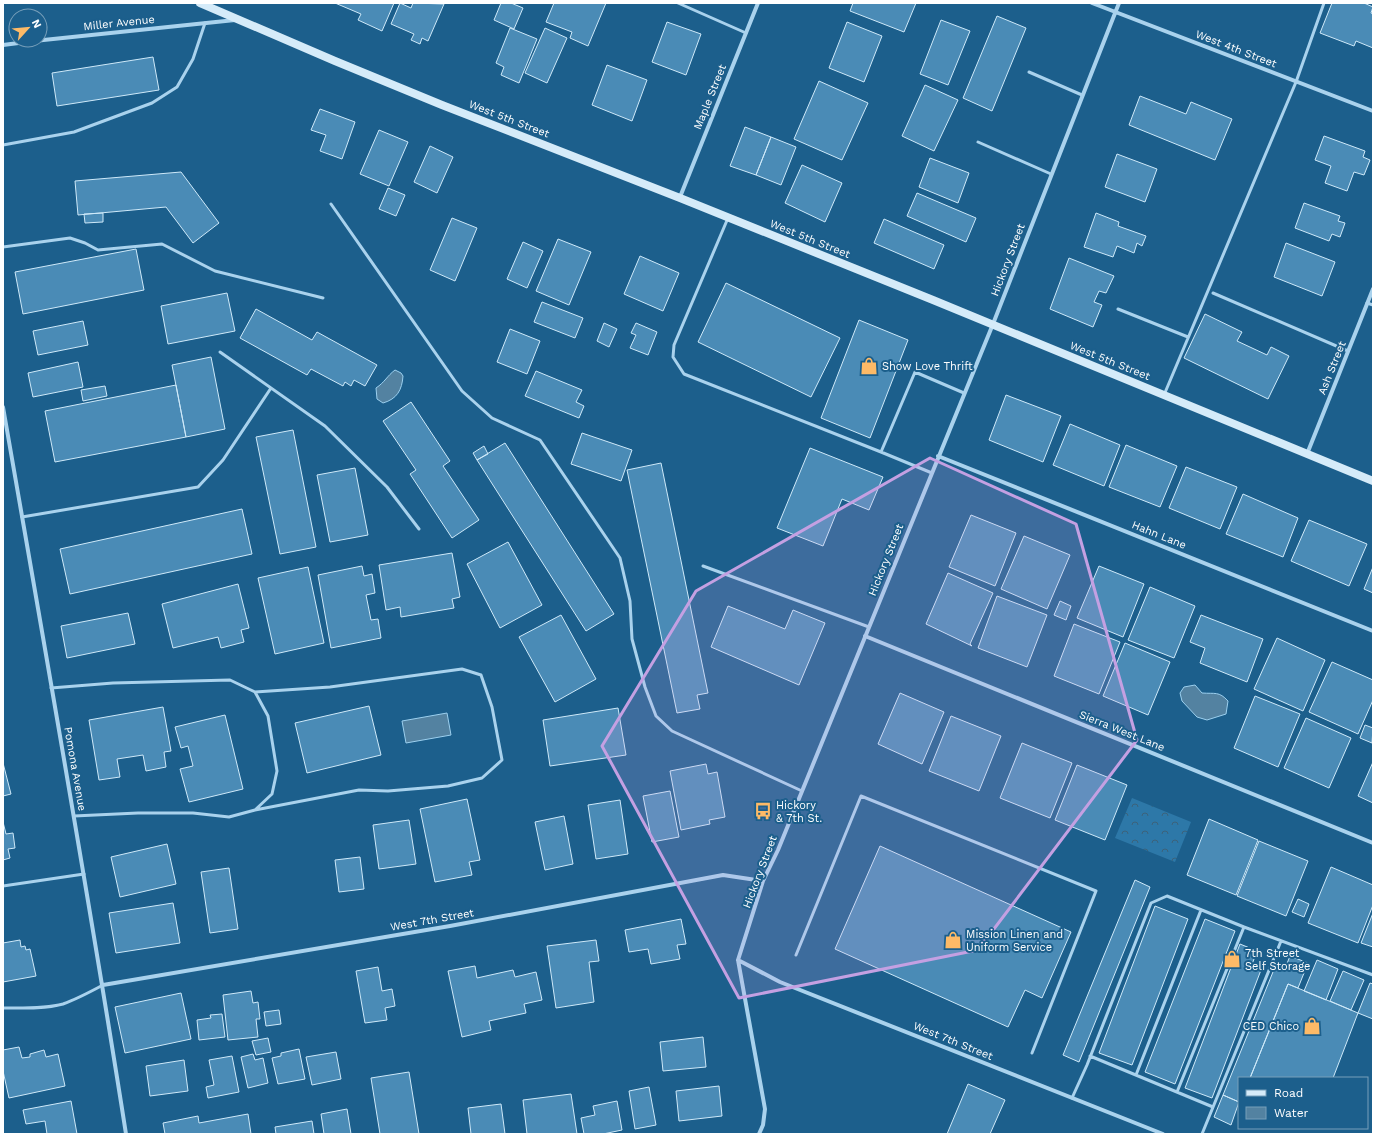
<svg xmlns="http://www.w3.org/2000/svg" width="1376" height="1137" viewBox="0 0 1376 1137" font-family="'Work Sans',sans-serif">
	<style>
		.forest { fill: url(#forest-crowns) }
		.water { fill: #5382a1; stroke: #9cd0ef }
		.building { fill: #4a8bb6; stroke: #cee9f9 }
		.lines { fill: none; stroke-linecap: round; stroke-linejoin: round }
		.lane { stroke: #a9d2ed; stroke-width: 3 }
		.street { stroke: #a9d2ed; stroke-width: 4 }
		.secondary { stroke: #d5ebf9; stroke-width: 8 }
		.marked { fill: #c4a0e2; fill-opacity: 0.2; stroke: #c4a0e2; stroke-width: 3; stroke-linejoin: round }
		.labels { text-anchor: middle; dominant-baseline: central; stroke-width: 4; stroke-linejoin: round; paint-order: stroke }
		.street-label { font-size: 11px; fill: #fff; stroke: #1c5f8c }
		.poi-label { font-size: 11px; fill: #fff; stroke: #1c5f8c; text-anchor: start }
	</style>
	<defs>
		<pattern id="forest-crowns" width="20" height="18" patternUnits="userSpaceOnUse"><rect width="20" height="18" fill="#2d78a8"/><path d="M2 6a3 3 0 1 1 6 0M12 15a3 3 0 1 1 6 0" fill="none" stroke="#3c627a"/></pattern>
	</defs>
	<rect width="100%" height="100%" fill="#1c5f8c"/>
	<path class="forest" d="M1132 798 1191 822 1175 862 1115 838Z"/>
	<path class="water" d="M395 370 401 373 403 376C402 390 397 399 383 403L377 399 376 388C385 382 387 376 395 370Z
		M1195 685 1202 693C1215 694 1219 691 1228 701L1226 714 1207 720 1197 717 1182 701 1180 693 1184 687Z
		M447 713 451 735 406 743 402 721Z"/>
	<path class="building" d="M335 3H394L382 31 358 20 361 14Z
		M400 3 411 8 413 3 444 4 428 41 422 38 420 44 411 40 414 34 391 24Z
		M501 3H511L523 8 514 29 494 20Z
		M554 3H606L588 46 570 38 572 32 546 22Z
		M853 3H916L904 32 850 11Z
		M1332 3H1364L1373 7 1371 13 1373 14V48L1356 41 1354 46 1320 33Z
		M997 16 1026 28 992 111 963 98Z
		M941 20 970 31 948 85 920 74Z
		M667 22 701 34 686 75 652 62Z
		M847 22 882 36 864 82 829 68Z
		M510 28 537 39 519 83 501 75 504 67 496 63Z
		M545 28 567 38 547 83 525 73Z
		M153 57 159 90 57 106 52 73Z
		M607 65 647 80 632 121 592 105Z
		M819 81 868 103 842 160 794 139Z
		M925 85 958 100 934 151 902 136Z
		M1140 96 1186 114 1191 102 1232 119 1215 160 1129 125Z
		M320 109 355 122 342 159 320 151 326 135 311 130Z
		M745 127 771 137 756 175 730 166Z
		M379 130 408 142 389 186 360 174Z
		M1324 136 1365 151 1363 157 1370 160 1364 175 1354 172 1347 191 1325 183 1331 166 1315 160Z
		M771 137 796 147 781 185 756 175Z
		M430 146 453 157 437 193 414 182Z
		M1117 154 1157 169 1145 202 1105 187Z
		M930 158 969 173 958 203 919 187Z
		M802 165 842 183 825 222 785 203Z
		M181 172 219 223 193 243 166 207 78 215 75 181Z
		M388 188 405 195 396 216 379 209Z
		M917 193 976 218 966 242 907 216Z
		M1304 203 1340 216 1338 221 1345 223 1340 237 1332 234 1329 241 1295 228Z
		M103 213V222L85 223 84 214Z
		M1096 213 1119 222 1118 226 1146 236 1142 246 1137 243 1134 253 1117 246 1113 257 1084 247Z
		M452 218 477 228 455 281 430 270Z
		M884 219 944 245 934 269 874 243Z
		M558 239 591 252 569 305 536 291Z
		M523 242 543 251 527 288 507 279Z
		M1286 243 1335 262 1322 296 1274 277Z
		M136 249 144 290 23 314 15 272Z
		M640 256 679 273 663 311 624 294Z
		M1069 258 1114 276 1106 293 1099 291 1094 302 1102 305 1093 327 1050 309Z
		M726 283 840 338 811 397 698 342Z
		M227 293 235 331 168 344 161 306Z
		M542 302 583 318 575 338 534 322Z
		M256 309 312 340 317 332 377 365 365 386 354 380 351 386 345 382 343 386 311 369 307 375 240 338Z
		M1205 314 1242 332 1237 341 1267 355 1271 347 1289 356 1268 399 1184 358Z
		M859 320 908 340 870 438 821 418Z
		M83 321 88 345 38 355 33 331Z
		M604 323 617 329 609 347 597 341Z
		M636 323 657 332 648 355 630 348 636 335 631 333Z
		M510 329 540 341 527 374 497 362Z
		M211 357 225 429 186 437 172 365Z
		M78 362 83 387 33 397 28 373Z
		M536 371 582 390 576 402 584 406 579 418 525 396Z
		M176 385 186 437 55 462 45 411Z
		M105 386 107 396 83 401 81 390Z
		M1006 395 1061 416 1043 462 989 440Z
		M411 402 450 461 443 466 479 520 452 538 410 474 416 470 383 421Z
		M1070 424 1120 445 1104 486 1053 465Z
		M293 430 316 547 280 554 256 437Z
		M582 433 632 450 621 481 571 464Z
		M505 443 614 614 586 631 477 460Z
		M1126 445 1177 466 1160 507 1109 487Z
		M484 446 488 454 477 460 473 453Z
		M810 448 883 477 869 510 842 499 823 546 777 528Z
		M661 463 708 693 697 695 700 709 677 713 627 470Z
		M1186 467 1237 487 1220 529 1169 508Z
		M355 468 368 535 330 542 317 475Z
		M1243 494 1298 518 1283 557 1226 534Z
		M242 509 252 554 70 594 60 549Z
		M971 515 1016 533 995 586 949 567Z
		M1309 520 1367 544 1349 586 1291 561Z
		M1024 536 1070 555 1047 609 1001 589Z
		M508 542 542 605 500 628 467 564Z
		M452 553 460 597 452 599 454 608 401 617 400 607 386 610 379 565Z
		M362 566 364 576 372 574 375 593 366 595 371 620 378 619 381 638 331 648 318 575Z
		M1099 566 1144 584 1123 637 1077 618Z
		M308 567 324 643 275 654 258 578Z
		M1373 567V593L1364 589Z
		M948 573 993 593 970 644 972 646 926 624Z
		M238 584 249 628 241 630 244 642 221 648 218 637 173 648 162 604Z
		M1150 587 1195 606 1174 658 1128 640Z
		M997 596 1047 615 1027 667 978 648Z
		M1060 601 1071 606 1066 620 1054 615Z
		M728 606 785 629 793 610 825 623 799 685 711 647Z
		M128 613 135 644 67 658 61 626Z
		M561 615 596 679 555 702 519 637Z
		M1201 615 1263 639 1247 682 1200 663 1205 648 1190 642Z
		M1074 624 1120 642 1099 694 1054 676Z
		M1277 638 1325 660 1303 711 1254 689Z
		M1125 643 1170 662 1148 715 1103 696Z
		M1332 662 1373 680V700L1358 734 1309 712Z
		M900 693 944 712 922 764 878 744Z
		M1255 696 1300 714 1278 767 1234 748Z
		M369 706 381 755 307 773 295 723Z
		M163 707 171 751 164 752 166 767 146 771 143 755 117 759 120 777 99 780 89 720Z
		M618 708 626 755 550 766 543 720Z
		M225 715 243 789 189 802 180 769 193 766 188 746 181 748 175 727Z
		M951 716 1001 736 979 791 929 771Z
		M1306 718 1351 738 1329 788 1284 768Z
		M1365 725 1373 728 1372 743 1360 738Z
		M1022 743 1072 763 1050 818 1000 798Z
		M1373 762V803L1358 796Z
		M3 763 11 794 3 796Z
		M706 764 708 774 717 772 725 817 709 820 710 824 681 830 670 771Z
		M1077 765 1127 785 1105 840 1055 820Z
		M670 791 679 837 652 842 643 796Z
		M467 799 480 860 469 862 472 875 435 882 420 809Z
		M620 800 628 854 596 859 588 805Z
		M564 816 573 864 545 870 535 822Z
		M1209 819 1258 840 1236 895 1187 875Z
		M409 820 416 864 379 869 373 825Z
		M3 822 6 834 13 833 15 848 8 849 10 858 3 860Z
		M1259 841 1308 861 1286 916 1237 896Z
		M167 844 176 884 120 897 111 857Z
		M880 846 1071 932 1042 998 1025 990 1008 1027 835 949Z
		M360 857 364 889 339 892 335 860Z
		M1331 867 1373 885V905L1358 943 1308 923Z
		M229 868 238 929 210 933 201 872Z
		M1135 880 1150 887 1079 1062 1063 1055Z
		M1298 899 1309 904 1304 917 1292 912Z
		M173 903 180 943 116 953 109 913Z
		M1155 906 1188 919 1132 1065 1099 1053Z
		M1373 913V947L1361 943Z
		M681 919 686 944 677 945 680 959 651 964 648 949 629 952 625 930Z
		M1205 919 1235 931 1175 1084 1145 1072Z
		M20 940 21 947 25 946 26 950 30 949 36 976 3 982V943Z
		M596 940 599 961 589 962 594 1002 556 1008 547 946Z
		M1240 944 1257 951 1251 967 1261 970 1212 1098 1185 1088Z
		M1290 956 1308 963 1298 988 1288 984 1250 1078H1239V1102L1223 1095 1275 967 1284 971Z
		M1317 960 1338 969 1326 1000 1304 991Z
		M475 966 477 978 513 970 515 977 536 972 542 1000 524 1004 526 1013 489 1021 491 1030 462 1037 448 971Z
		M378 967 382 991 392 989 395 1006 385 1008 387 1020 365 1023 356 971Z
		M1343 971 1364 980 1351 1010 1330 1001Z
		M1370 983 1373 984V1019L1358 1013Z
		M1288 984 1358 1013 1333 1078H1250Z
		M251 991 253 1003 258 1002 260 1019H256L258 1037 228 1040 223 995Z
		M181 993 191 1039 125 1053 115 1007Z
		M279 1010 281 1024 266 1026 264 1012Z
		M222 1014 225 1037 199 1040 197 1020 211 1018 210 1015Z
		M703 1037 706 1067 663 1071 660 1042Z
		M268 1038 271 1052 256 1055 252 1041Z
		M19 1047 22 1058 30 1057V1054L44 1050 46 1057 58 1054 65 1086 9 1098 3 1071V1050Z
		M299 1049 305 1079 278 1084 272 1058 281 1056V1053Z
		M336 1052 341 1079 312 1085 306 1057Z
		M253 1054 255 1060 263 1058 268 1083 248 1088 241 1057Z
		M232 1056 239 1092 208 1098 206 1087 214 1085 209 1060Z
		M184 1060 188 1091 150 1096 146 1066Z
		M409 1072 419 1134H380L371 1078Z
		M968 1084 1005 1100 990 1134H947Z
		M719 1086 722 1116 679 1121 676 1091Z
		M649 1087 656 1125 635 1129 629 1091Z
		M571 1094 577 1134H527L523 1100Z
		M1223 1095 1239 1102 1231 1125 1214 1117Z
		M71 1101 77 1134H47L45 1121 26 1124 23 1110Z
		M617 1101 622 1130 603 1134H584L581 1118 595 1115 593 1106Z
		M501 1104 505 1134H471L468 1108Z
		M347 1109 351 1134H324L321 1114Z
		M248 1114 251 1134H165L163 1123 198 1116 199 1123Z
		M312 1121 314 1134H276L275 1127Z"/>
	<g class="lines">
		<path class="lane" d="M678 3 746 33
			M1029 72 1082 95
			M978 142 1051 174
			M3 145 74 132 152 103 177 87 193 59 205 23
			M331 204 462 391 492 418 540 440 620 558 630 601 632 639 645 687 656 716 672 731 802 791
			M728 218 674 345 673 357 684 374 881 452
			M3 247 70 238 85 243 98 250 162 244 215 271 323 298
			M1213 293 1348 351
			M1367 303 1373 305
			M1118 309 1188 337
			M220 352 325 426 387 487 419 529
			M1164 395 1296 82 1324 3
			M932 473 881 452 915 372 964 393
			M22 517 198 487 223 460 271 388
			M703 566 869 627
			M51 688 113 683 230 680 255 692 268 716 277 771 272 794 255 810 229 817 193 813H138L74 816
			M255 810 359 790 388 791 448 786 482 778 502 760 492 707 481 675 462 669 330 687 255 692
			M3 886 84 874
			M796 955 861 796 1096 891 1032 1053
			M3 1008C22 1008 44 1009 63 1004 77 999 90 992 103 985
			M1090 1056 1213 1107
			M1136 1075 1201 910
			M1177 1092 1244 927
			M1072 1098 1087 1065 1151 903 1167 896 1244 927 1373 975
			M1202 1134 1281 941"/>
		<path class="street" d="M1092 3 1373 111
			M3 45 34 41 235 20
			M680 197 758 3
			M3 407C45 649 88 891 126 1134
			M1307 454 1373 289
			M938 456 1373 631
			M865 636 1373 843
			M738 960 780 982 1163 1134
			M103 985 450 926 723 875 763 881
			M759 1134 763 1125 765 1109 738 960 763 881 778 850 993 324 1119 3"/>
		<path class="secondary" d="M200 3 335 61 442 105 680 198 933 300 1373 481"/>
	</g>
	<path class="marked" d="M930 458 1076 524 1137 740 978 950 739 998 602 746 696 591Z"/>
	<defs>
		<g id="shop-bare" transform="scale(1.38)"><path d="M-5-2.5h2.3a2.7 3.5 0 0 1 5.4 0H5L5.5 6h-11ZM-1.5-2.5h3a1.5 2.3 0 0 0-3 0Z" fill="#fdba67" stroke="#1c5f8c" stroke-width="2.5" paint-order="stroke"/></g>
		<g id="bus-bare" transform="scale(1.38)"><path d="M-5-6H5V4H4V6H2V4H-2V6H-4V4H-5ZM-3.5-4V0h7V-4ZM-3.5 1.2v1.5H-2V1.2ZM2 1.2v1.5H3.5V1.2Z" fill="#fdba67" stroke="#1c5f8c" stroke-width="2.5" paint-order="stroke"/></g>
	</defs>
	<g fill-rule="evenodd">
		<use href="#shop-bare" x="869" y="366"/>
		<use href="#bus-bare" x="763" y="811"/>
		<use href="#shop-bare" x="953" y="940"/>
		<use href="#shop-bare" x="1232" y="959"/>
		<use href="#shop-bare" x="1312" y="1026"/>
	</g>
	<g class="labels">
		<g class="street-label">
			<text transform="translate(119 23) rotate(-6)">Miller Avenue</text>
			<text transform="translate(1236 49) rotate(21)">West 4th Street</text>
			<text transform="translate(710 97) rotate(-68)">Maple Street</text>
			<text transform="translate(509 119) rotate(21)">West 5th Street</text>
			<text transform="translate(810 239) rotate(22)">West 5th Street</text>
			<text transform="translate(1008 260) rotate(-69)">Hickory Street</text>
			<text transform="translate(1110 361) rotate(22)">West 5th Street</text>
			<text transform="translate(1332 368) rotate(-68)">Ash Street</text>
			<text transform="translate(1159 535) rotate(22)">Hahn Lane</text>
			<text transform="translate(886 560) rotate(-68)">Hickory Street</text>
			<text transform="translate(1122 731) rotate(22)">Sierra West Lane</text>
			<text transform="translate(75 769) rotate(80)">Pomona Avenue</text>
			<text transform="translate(760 872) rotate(-69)">Hickory Street</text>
			<text transform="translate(432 920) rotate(-10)">West 7th Street</text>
			<text transform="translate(953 1041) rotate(22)">West 7th Street</text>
		</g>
		<g class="poi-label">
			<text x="882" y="366">Show Love Thrift</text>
			<text x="776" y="805">Hickory<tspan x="776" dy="13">&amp; 7th St.</tspan></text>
			<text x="966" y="934">Mission Linen and<tspan x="966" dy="13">Uniform Service</tspan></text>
			<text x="1245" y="953">7th Street<tspan x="1245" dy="13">Self Storage</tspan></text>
			<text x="1299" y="1026" text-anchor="end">CED Chico</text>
		</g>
	</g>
	<rect width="1376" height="1137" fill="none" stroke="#ffffff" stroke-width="8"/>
	<rect x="1238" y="1077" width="130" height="52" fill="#1c5f8c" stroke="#779fba"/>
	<rect x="1246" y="1090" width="20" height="6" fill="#d5ebf9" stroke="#779fba"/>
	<text x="1274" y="1097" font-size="12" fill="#ffffff">Road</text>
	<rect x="1246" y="1107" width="20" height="12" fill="#5382a1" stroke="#779fba"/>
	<text x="1274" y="1117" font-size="12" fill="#ffffff">Water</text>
	<g transform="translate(28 28) rotate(63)"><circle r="19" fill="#1c5f8c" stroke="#779fba"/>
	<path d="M0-3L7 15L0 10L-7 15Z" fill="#fdba67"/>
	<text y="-6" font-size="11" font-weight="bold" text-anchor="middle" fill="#ffffff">N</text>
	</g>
</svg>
